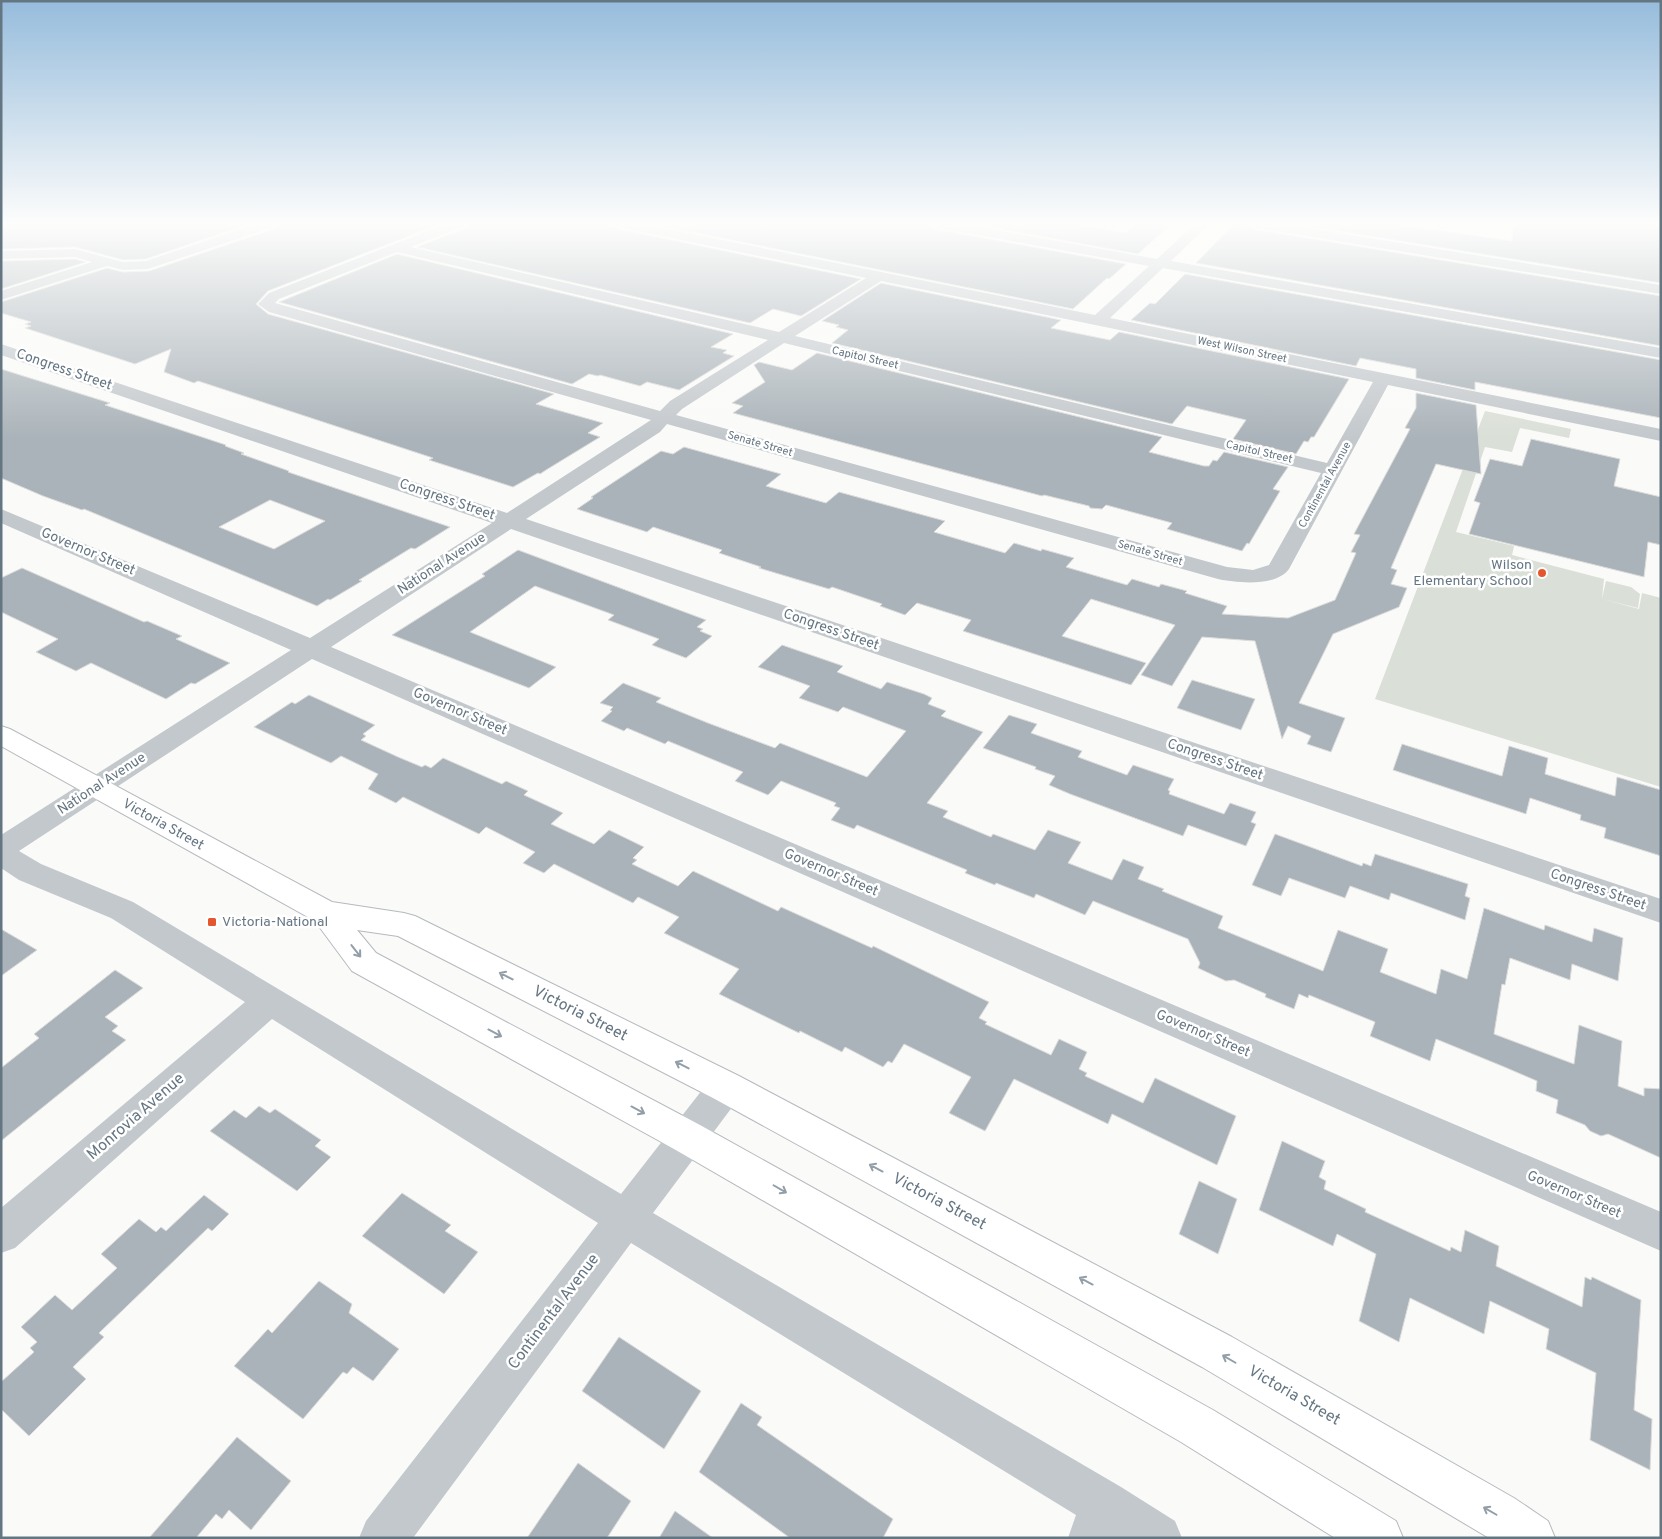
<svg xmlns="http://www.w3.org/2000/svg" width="1662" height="1539" viewBox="0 0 1662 1539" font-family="Overpass,sans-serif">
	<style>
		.green { fill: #dadfd7 }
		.building { fill: #aab3b9; stroke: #dcdcda; fill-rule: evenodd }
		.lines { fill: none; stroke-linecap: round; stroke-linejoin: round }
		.major-casing { stroke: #b5babe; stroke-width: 2 }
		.minor { fill: #c3c8cc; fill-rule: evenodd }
		.major { fill: #fff; fill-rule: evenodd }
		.oneway { stroke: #939fa8 }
		.poi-dot { fill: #e4572e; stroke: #fff; stroke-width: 2 }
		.labels { text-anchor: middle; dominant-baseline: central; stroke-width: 5; stroke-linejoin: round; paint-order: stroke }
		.far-street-label { font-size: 11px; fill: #657683; stroke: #fff }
		.street-label { font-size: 14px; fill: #657683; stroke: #fff }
		.poi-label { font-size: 14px; fill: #657683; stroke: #fff; text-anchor: end }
		.near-street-label { font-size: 16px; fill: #657683; stroke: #fff }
	</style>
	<rect width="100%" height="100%" fill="#fafaf8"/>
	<path class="green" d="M1485 411 1571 429 1569 438 1520 428 1512 452 1485 447 1456 532 1514 546 1512 555 1604 579 1602 599 1639 609 1642 593 1661 598V787L1375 699Z
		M1606 581 1631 587 1640 594 1638 608 1602 599Z"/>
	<path class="building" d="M1 223H252L146 259 123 260 75 247 1 249Z
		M279 223H442L268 291 256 304 268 314 554 394 536 404 603 423 588 433 600 437 546 470 540 474 538 473 513 487 429 460 433 458 198 381 194 383 164 372 171 349 135 364 25 328 31 326 25 324 31 322 1 313V302L107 268 123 272 149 271 277 228Z
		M468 223H610L618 229 861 279 801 316 773 309 750 323 417 247 466 228Z
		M648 223H926L934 229 1126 264 1109 279 1107 278 1073 309Z
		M968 223H1072L1126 233 1137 223H1172L1138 254Z
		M1235 223H1244L1252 229 1661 296V346L1196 263Z
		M1290 223H1390L1512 241 1513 223H1661V283Z
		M397 254 733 334 711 347 727 350 723 353 734 356 679 390 647 382 640 386 600 375 598 376 589 374 572 384 279 302Z
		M75 259 86 262 1 289V261Z
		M1185 274 1661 360V418L1475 382V390L1416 378V369L1360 358 1356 366 1131 320 1150 303 1155 304Z
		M881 283 1061 320 1051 328 1110 340 1119 332 1349 379 1314 437H1311L1308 442 1304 441 1296 454 1233 439 1246 420 1187 406 1172 424 832 343 848 330 836 327 839 325 822 321Z
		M817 353 1162 437 1149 452 1204 466H1209L1213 460 1217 461 1224 452 1288 467 1273 489 1280 491 1249 544 1247 543 1242 551 1167 529 1172 523 1106 505 1102 509 1090 508 1089 506 1044 495 1042 496 733 413 743 406 732 403 765 382 754 365 759 362 792 370Z
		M1 369 110 403 105 405 226 445 225 446 244 453 241 454 289 471 288 472 450 527 415 549 411 548 359 580 362 581 330 600 328 599 317 606 84 509 82 510 43 496 1 478ZM270 500 325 521 274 549 219 527Z
		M1416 393 1476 405 1481 474 1436 464 1391 568 1397 570 1391 584 1407 588 1399 607 1333 634 1299 703 1345 718 1331 752 1307 744 1311 736 1288 726 1282 739 1255 641 1202 637 1172 686 1141 675 1175 625 1091 599 1062 636 1146 663 1131 685 963 631 971 620 917 603 905 615 880 606 882 604 832 587 829 589 759 568 761 567 719 553 722 550 653 527 647 532 577 509 593 498 591 497 661 451 673 454 684 447 781 474 766 486 826 503 839 492 945 521 934 532 1005 553 1014 543 1041 551 1042 549 1074 558 1066 567 1127 585 1132 579 1159 587 1161 584 1187 591 1185 593 1227 606 1222 614 1288 618 1335 600 1356 553 1351 552 1360 535 1354 534 1410 429 1405 428 1416 408Z
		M1531 439 1620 459 1614 486 1661 497V545L1648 542 1644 577 1469 534 1480 503 1474 501 1490 459 1522 466Z
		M518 550 706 620 697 627 703 629 700 631 712 636 686 658 652 645 659 639 608 620 614 615 535 586 470 632 556 667 529 688 392 635 485 576 482 574Z
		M22 568 144 622 147 621 182 636 176 639 230 663 195 684 191 683 166 699 91 663 76 671 36 652 58 639 1 612V578Z
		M782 645 843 666 837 672 881 689 887 682 924 694 932 698 928 704 946 711 941 716 983 732 927 803 948 811 943 817 991 837 993 834 1035 850 1048 830 1081 842 1068 863 1112 880 1123 859 1144 867 1138 879 1164 889 1162 891 1223 916 1218 928 1323 971 1338 930 1388 949 1380 972 1436 994 1441 969 1467 979 1484 908 1544 930 1545 925 1592 942 1594 928 1623 938 1618 981 1572 964 1570 980 1510 958 1505 985 1502 984 1494 1034 1574 1064 1579 1025 1622 1041 1618 1086 1644 1096V1088L1661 1089V1158L1608 1134 1601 1136 1590 1131 1585 1125 1556 1113 1558 1100 1536 1091 1537 1081 1502 1066 1436 1039 1430 1061 1370 1036 1375 1022 1309 995 1308 998 1299 994 1294 1009 1265 997 1266 994 1234 980 1226 981 1198 968 1200 963 1188 939 1093 901 1085 915 1036 894 1034 898 996 883 995 885 965 873 967 870 857 825 854 829 831 820 840 808 834 806 836 803 781 781 768 795 735 781 743 772 668 741 665 744 627 728 624 731 601 721 612 711 610 710 613 707 600 703 623 683 661 698 656 702 708 723 775 748 780 743 867 777 906 731 843 707 838 712 799 698 810 686 758 667Z
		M1192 680 1255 699 1241 730 1177 708Z
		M309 695 375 725 363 734 366 736 361 740 398 757 422 767 425 765 431 768 443 758 502 784 506 781 528 791 524 795 563 813 551 824 594 844 609 830 644 847 633 858 637 860 632 864 678 886 693 871 778 911 781 907 872 948 873 946 989 1002 979 1018 987 1022 985 1024 1051 1055 1059 1039 1087 1052 1079 1069 1087 1073 1085 1076 1143 1103 1155 1078 1236 1116 1217 1165 1112 1114 1108 1124 1014 1079 985 1131 949 1113 971 1077 904 1044 892 1063 888 1061 883 1067 845 1047 842 1052 800 1031 799 1033 719 994 739 969 664 933 679 917 638 897 633 903 554 864 544 873 523 863 535 852 486 827 479 834 403 797 396 803 368 789 378 774 341 756 331 763 254 727 292 702 295 704Z
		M1009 715 1037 724 1031 733 1082 751 1078 757 1127 775 1133 765 1174 779 1168 790 1170 791 1169 794 1224 814 1230 803 1256 812 1251 822 1256 824 1246 846 1188 825 1183 836 1070 794 1049 785 1055 776 1035 769 1036 767 983 748Z
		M1402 744 1502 776 1509 746 1548 758 1545 774 1615 796 1617 777 1661 790V856L1604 838 1606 828 1580 820 1581 815 1530 798 1526 814 1393 770Z
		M1275 834 1362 866 1363 863 1371 866 1375 854 1468 884 1465 896 1470 898 1465 920 1391 893 1389 900 1350 886 1345 898 1289 878 1281 896 1252 885Z
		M1 929 37 950 1 976Z
		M115 970 143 988 105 1017 118 1026 112 1031 126 1040 1 1141V1068L39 1038 34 1034Z
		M259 1106 270 1113 275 1109 321 1140 315 1146 331 1157 297 1191 210 1131 234 1110 246 1118Z
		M1282 1141 1325 1161 1319 1177 1326 1181 1324 1189 1366 1209 1365 1212 1450 1251 1451 1247 1461 1252 1465 1230 1499 1246 1496 1266 1582 1307 1585 1277 1591 1280 1592 1277 1641 1300 1634 1410 1652 1419 1650 1470 1590 1440 1596 1373 1546 1349 1549 1329 1490 1301 1484 1334 1410 1298 1399 1342 1359 1321 1376 1254 1337 1234 1333 1246 1259 1210Z
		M1199 1181 1237 1199 1218 1254 1179 1234Z
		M402 1193 451 1225 445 1231 478 1252 444 1294 362 1236Z
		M204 1195 229 1214 212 1231 208 1228 99 1333 104 1337 73 1367 86 1379 29 1436 1 1409V1382L34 1352 30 1348 37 1342 21 1327 55 1295 72 1310 117 1268 101 1254 139 1219 156 1232 161 1227 166 1231Z
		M319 1281 352 1304 349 1313 399 1349 373 1381 353 1367 347 1374 343 1372 303 1419 234 1366 268 1329 272 1333Z
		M619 1337 701 1391 664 1449 582 1391Z
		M741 1403 762 1417 757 1425 893 1519 883 1538H790L699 1472Z
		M237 1437 291 1481 251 1530 229 1510 222 1519 216 1514 196 1538H149Z
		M578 1463 631 1501 607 1538H527Z
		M675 1511 713 1538H659Z"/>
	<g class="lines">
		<g class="major-casing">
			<path id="major" d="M1 726 10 729 332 902 404 913 415 916 739 1076 1232 1337 1514 1498 1548 1521 1555 1538H1489L1202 1367 713 1098 398 936 357 930 376 953 700 1125 1213 1410 1396 1521 1403 1538H1335L1181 1442 674 1149 352 971 315 921 1 746Z"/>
		</g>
		<path class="minor" d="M258 223H277L276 226 148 269 123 270 107 266 1 300V291L92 262 75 257 1 259V251L75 249 123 262 146 261Z
			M448 223H466L465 226 411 247 779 332 866 278 618 227 612 223H638L1095 315 1149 266 934 227 928 223H957L1157 259 1196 223H1210L1171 261 1661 348V358L1163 268 1110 318 1661 429V441L1388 385 1289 569C1276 587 1237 583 1218 579L667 424 660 432 526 519 1661 899V923L511 529 331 647 1661 1212V1251L312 659 19 851 41 864 133 902 621 1194 713 1076 726 1071 739 1076 744 1087 739 1098 653 1213 1121 1487 1175 1521 1182 1538H1068L1076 1515 631 1243 413 1538H359L366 1521 598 1223 272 1019 15 1248 1 1253V1208L245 1002 111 918 19 880 1 868V835L291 650 1 523V509L310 638 492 523 1 355V344L507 513 651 420 269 312 258 304 269 293ZM397 252 768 340 670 401 660 411 275 303 279 299ZM881 281 1373 382 1327 463 795 336ZM784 343 1321 473 1269 565 1253 570 1227 567 676 415 682 409Z
			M1246 223H1277L1661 285V294L1252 227Z"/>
		<use href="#major" class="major"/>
	</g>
	<defs><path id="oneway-shaft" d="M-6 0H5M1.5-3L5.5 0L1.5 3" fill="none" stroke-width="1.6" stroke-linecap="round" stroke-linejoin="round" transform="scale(1.25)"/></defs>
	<g class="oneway">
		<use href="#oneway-shaft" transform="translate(356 951) rotate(52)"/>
		<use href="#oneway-shaft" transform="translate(506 976) rotate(-153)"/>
		<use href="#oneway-shaft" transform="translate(495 1033) rotate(28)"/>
		<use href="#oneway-shaft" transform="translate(682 1065) rotate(-153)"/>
		<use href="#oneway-shaft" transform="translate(638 1110) rotate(28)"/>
		<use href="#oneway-shaft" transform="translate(876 1168) rotate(-152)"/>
		<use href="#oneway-shaft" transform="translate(780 1189) rotate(30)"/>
		<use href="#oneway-shaft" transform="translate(1086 1281) rotate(-152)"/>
		<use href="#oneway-shaft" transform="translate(1229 1359) rotate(-150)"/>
		<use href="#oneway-shaft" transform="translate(1490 1511) rotate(-150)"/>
	</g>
	<linearGradient id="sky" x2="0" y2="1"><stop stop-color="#96bcdc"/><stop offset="0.51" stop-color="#fdfdfc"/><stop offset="1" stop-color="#fdfdfc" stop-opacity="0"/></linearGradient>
	<rect width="1662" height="439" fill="url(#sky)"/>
	<g class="poi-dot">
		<circle cx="1542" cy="573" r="5"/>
		<rect x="207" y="917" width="10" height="10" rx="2.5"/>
	</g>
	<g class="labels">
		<g class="far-street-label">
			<text transform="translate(1242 350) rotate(12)">West Wilson Street</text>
			<text transform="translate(865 358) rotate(13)">Capitol Street</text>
			<text transform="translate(760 444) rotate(16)">Senate Street</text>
			<text transform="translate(1259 452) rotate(13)">Capitol Street</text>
			<text transform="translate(1325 485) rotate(-61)">Continental Avenue</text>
			<text transform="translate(1150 553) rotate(16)">Senate Street</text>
		</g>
		<g class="street-label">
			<text transform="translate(64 370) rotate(19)">Congress Street</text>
			<text transform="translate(447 500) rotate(19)">Congress Street</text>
			<text transform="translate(88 552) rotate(23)">Governor Street</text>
			<text transform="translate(442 564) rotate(-33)">National Avenue</text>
			<text transform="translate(831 630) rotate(19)">Congress Street</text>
			<text transform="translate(460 712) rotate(23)">Governor Street</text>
			<text transform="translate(1215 760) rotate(19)">Congress Street</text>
			<text transform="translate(102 784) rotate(-33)">National Avenue</text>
			<text transform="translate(163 825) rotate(29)">Victoria Street</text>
			<text transform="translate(831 873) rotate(23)">Governor Street</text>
			<text transform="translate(1598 890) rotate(19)">Congress Street</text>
			<text transform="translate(1203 1034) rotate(23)">Governor Street</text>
			<text transform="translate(1574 1195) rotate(23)">Governor Street</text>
		</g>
		<g class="poi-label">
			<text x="1532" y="565">Wilson<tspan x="1532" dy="16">Elementary School</tspan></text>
			<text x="222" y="922" text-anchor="start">Victoria-National</text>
		</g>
		<g class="near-street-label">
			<text transform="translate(580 1014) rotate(27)">Victoria Street</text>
			<text transform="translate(136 1117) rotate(-41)">Monrovia Avenue</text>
			<text transform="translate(939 1202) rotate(28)">Victoria Street</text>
			<text transform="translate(554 1312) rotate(-53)">Continental Avenue</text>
			<text transform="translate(1294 1396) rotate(30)">Victoria Street</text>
		</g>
	</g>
	<rect width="1662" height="1539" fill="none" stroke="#657683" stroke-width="5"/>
</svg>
